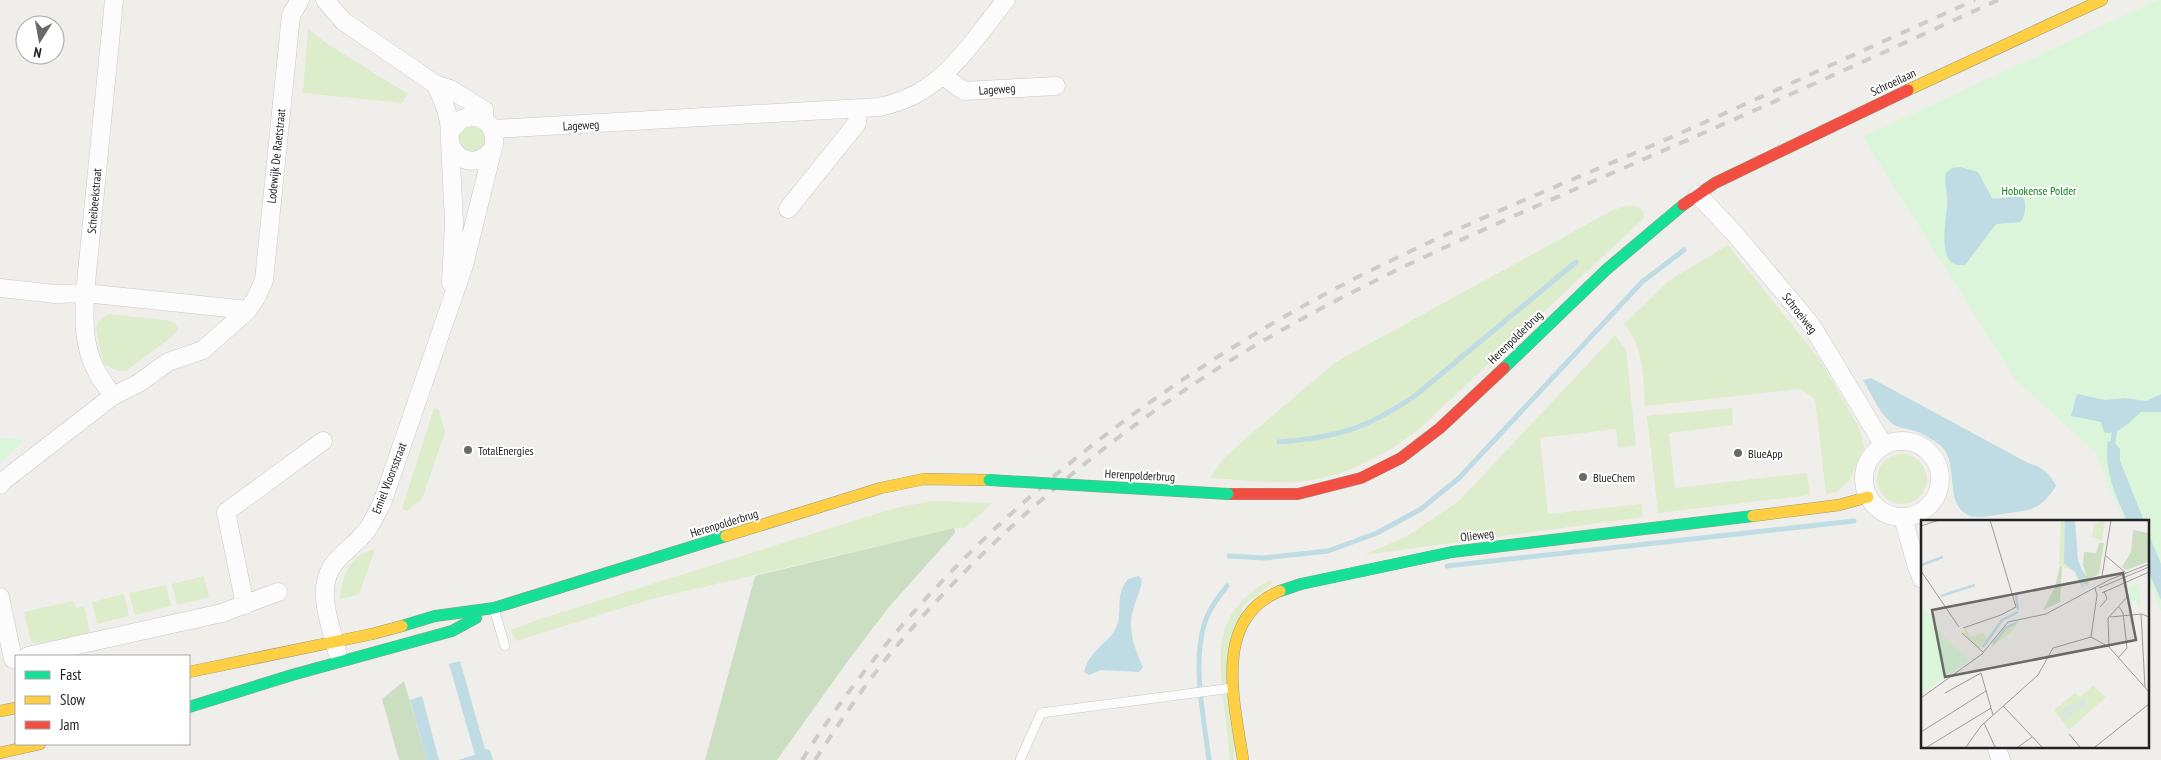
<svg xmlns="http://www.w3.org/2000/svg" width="2161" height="760" viewBox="0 0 2161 760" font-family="'PT Sans Narrow',sans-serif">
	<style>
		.grass { fill: #ddeccb }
		.forest { fill: #cbdec1 }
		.park { fill: #daf5da }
		.water { fill: #bfdbe3 }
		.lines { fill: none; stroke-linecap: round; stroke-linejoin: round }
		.stream { stroke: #bfdbe3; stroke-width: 5 }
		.lane-casing { stroke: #c9c8c7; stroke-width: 10 }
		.street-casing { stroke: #c9c8c7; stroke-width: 19 }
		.fast-casing { stroke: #999a82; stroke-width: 12 }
		.slow-casing { stroke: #999a82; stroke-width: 12 }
		.jam-casing { stroke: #999a82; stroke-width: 12 }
		.lane { stroke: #fdfcfc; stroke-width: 9 }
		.street { stroke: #fdfcfc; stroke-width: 18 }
		.fast { stroke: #16e098; stroke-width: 11 }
		.slow { stroke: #ffcf43; stroke-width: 11 }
		.jam { stroke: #f24e42; stroke-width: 11 }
		.rail { stroke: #ccc; stroke-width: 4; stroke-dasharray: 10 10; stroke-linecap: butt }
		.fast-bridge-casing { stroke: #999a82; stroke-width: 12; stroke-linecap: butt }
		.fast-bridge { stroke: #16e098; stroke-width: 11 }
		.poi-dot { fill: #6a6968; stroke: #fff; stroke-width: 2 }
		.labels { text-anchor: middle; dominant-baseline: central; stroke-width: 4; stroke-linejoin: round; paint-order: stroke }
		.street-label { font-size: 12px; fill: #222; stroke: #fff }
		.park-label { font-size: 12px; fill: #0c8416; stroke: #fff }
		.poi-label { font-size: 12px; fill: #222; stroke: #fff; text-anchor: start }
		.inset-river { fill: none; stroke: #bfdbe3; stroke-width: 2.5 }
		.inset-road { fill: none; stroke: #9e9c9b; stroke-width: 1 }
		.view { fill: #6a6968; fill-opacity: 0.15; stroke: #6a6968; stroke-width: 2.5 }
		.inset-edge { fill: none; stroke: #222; stroke-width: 2.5 }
	</style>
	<rect width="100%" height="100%" fill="#f0eeeb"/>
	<path class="grass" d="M308 29 329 45 408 94 402 103 303 93Z
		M459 139a13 13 0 1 1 26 0a13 13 0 1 1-26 0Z
		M1626 206H1635L1643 211 1644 218 1418 430C1389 452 1354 472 1318 479 1283 486 1245 480 1210 478L1223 459 1246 438 1336 362 1613 210Z
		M1728 245 1820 360 1860 429 1864 447 1850 480 1837 492 1826 494 1815 399 1801 389 1645 406C1643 378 1644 346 1624 324L1670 280Z
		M108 314 165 320 175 323 178 329 173 336 126 371H118L103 364 96 328 99 321Z
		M1615 335 1626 350 1636 445 1618 448 1616 429 1540 438 1548 514 1642 504 1643 517 1364 555 1407 536 1459 501Z
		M434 408 439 410 445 432 422 499 407 511 402 509Z
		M1732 408 1733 425 1669 433 1675 488 1807 473 1810 495 1658 513 1647 416Z
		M1877 479a25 25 0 1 1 50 0a25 25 0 1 1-50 0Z
		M932 501 992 503 965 528H954L648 600 516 641 511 630 537 620 895 508Z
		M375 549 359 595 340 599C342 576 349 555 375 549Z
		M204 576 209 597 177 605 172 584Z
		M1270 580 1272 584 1242 606 1234 760H1230C1228 738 1225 716 1223 695 1217 641 1219 609 1270 580Z
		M166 585 171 606 135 615 129 593Z
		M124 594 129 616 97 624 92 602Z
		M73 601 76 608 84 606 90 633 41 643H33L30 639 24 612Z"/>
	<path class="forest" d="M954 528 955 533 889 607 850 658 777 760H705L755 576Z
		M404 681 427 760H399L382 699Z"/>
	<path class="park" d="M2158 0H2161V612L2147 579V521H2124L2095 452 2015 379 1863 137Z
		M0 438 24 440 0 464Z"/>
	<path class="water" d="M1960 167 1978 172 1992 198C2003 200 2013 194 2024 198 2026 206 2026 216 2020 222L1996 224 1965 265C1933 270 1948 218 1947 200 1947 190 1944 183 1946 173L1952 168Z
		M1871 378 2028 463C2042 467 2050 473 2056 486 2042 508 2033 510 2009 513 1999 514 1985 518 1975 517 1941 511 1961 465 1941 446 1935 441 1925 435 1918 432 1911 429 1903 429 1896 426 1880 416 1872 395 1863 380Z
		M2077 394 2105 400 2125 398 2146 401 2161 394V412H2141C2132 420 2116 437 2104 432L2101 422 2071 416Z
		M2108 441 2115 443 2120 449V461L2144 521H2127C2115 494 2104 471 2108 441Z
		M2147 530 2161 564V600L2147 568Z
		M1139 576 1142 581C1140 593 1133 606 1131 619 1130 636 1136 652 1143 667L1139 672 1101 670 1089 675 1084 672C1090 649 1107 645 1116 628 1122 615 1117 601 1122 589 1123 586 1126 582 1128 579Z
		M460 661 485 749 490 750 493 760H458L475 755 449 664Z
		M422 696 439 760H427L410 700Z"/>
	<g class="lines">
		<path class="stream" d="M1279 442C1339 437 1366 429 1416 395L1576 262
			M2112 447 2115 429
			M1229 556 1264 558 1328 551 1377 533 1421 509 1459 478 1642 282 1684 250
			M1447 566 1854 521
			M1209 760C1204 717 1191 660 1206 619 1211 606 1219 596 1227 586"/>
		<g class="lane-casing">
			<path id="lane" d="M494 609 505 646
				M1020 760 1041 713 1232 688"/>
		</g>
		<g class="street-casing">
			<path id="street" d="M325 0 343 21 435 84 450 89 484 110V119
				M943 76 964 91 1056 86
				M435 84C445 103 451 119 450 141L454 223 451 283
				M493 129 880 107C896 103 912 98 926 88 957 68 982 29 1006 0
				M451 146C460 163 478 166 491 151
				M1698 195 1735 234 1812 326 1884 446
				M788 209 857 123 858 110
				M0 288 56 294 85 293 248 310
				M113 396C107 387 100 379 96 370 83 346 84 319 85 293L114 0
				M1864 479a38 38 0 1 1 76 0a38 38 0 1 1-76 0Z
				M0 485 3 481 113 396 139 383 168 362 203 350 248 310 256 298 264 280 291 15 300 0
				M1903 518 1917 567 1922 579
				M0 597 13 659
				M245 605 226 512 323 441
				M337 652C333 634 326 616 325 599 322 558 351 554 369 527 374 519 378 510 382 503L464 265 494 144C496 124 481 112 462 119L451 130
				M28 656 222 613 278 592
				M1996 746 2001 760"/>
		</g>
		<g class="fast-casing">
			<path id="fast" d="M1504 368 1607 269 1683 205
				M1280 591 1301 584 1452 552 1753 516
				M402 626 435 616 494 608 726 536
				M189 707 292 675 452 631 476 618"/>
		</g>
		<g class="slow-casing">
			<path id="slow" d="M1908 90 2102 0
				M1753 516 1839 505 1868 497
				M726 536 881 488 924 479 989 480
				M189 672 372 634 402 626
				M0 711 16 708
				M0 753 40 744
				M1243 760C1235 704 1211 619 1280 591"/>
		</g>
		<g class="jam-casing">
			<path id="jam" d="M1683 205 1715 183 1908 90
				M1228 494H1298L1361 478 1401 458 1440 428 1504 368"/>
		</g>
		<use href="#lane" class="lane"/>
		<use href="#street" class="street"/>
		<use href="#fast" class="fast"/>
		<use href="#slow" class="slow"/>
		<use href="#jam" class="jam"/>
		<path class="rail" d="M802 760C933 553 1133 393 1350 281 1449 230 1553 188 1656 144 1762 97 1868 48 1975 0
			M815 760C840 722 865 684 894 649 998 526 1128 419 1268 338 1389 268 1517 215 1644 159 1763 107 1881 54 1998 0"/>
		<g class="fast-bridge-casing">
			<path id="fast-bridge" d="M989 480 1228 494"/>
		</g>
		<use href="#fast-bridge" class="fast-bridge"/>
	</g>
	<g class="poi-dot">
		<circle cx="468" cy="450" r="5"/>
		<circle cx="1738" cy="453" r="5"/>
		<circle cx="1583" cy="477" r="5"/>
	</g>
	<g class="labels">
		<g class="street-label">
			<text transform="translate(1893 82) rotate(-25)">Schroeilaan</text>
			<text transform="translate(997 89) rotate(-4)">Lageweg</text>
			<text transform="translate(581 125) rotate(-3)">Lageweg</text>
			<text transform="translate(276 156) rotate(-84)">Lodewijk De Raetstraat</text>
			<text transform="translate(94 201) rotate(-85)">Scheibeekstraat</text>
			<text transform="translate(1800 313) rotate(52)">Schroeiweg</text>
			<text transform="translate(1515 337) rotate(-44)">Herenpolderbrug</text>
			<text transform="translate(1140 475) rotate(3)">Herenpolderbrug</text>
			<text transform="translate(389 478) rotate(-69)">Emiel Vloorsstraat</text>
			<text transform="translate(724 523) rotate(-17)">Herenpolderbrug</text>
			<text transform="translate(1477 535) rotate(-7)">Olieweg</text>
		</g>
		<g class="park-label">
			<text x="2039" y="190">Hobokense Polder</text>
		</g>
		<g class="poi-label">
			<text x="478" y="450">TotalEnergies</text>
			<text x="1748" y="453">BlueApp</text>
			<text x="1593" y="477">BlueChem</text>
		</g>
	</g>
	<g transform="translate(1921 520)">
		<rect width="228" height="228" fill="#f0eeeb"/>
		<path d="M140 0H145L159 63 153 51 138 45ZM180 0H184L181 21 171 17 173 5ZM100 99 91 111 67 130 83 107ZM45 108 49 117 63 113 66 120 58 128 43 113ZM172 166 185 177 148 210 133 190 154 173 158 177Z" fill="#ddeccb"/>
		<path d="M212 10 227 13V42L205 50 201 47 210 32ZM178 23H183L178 54 167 59 168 67 159 47 166 57 162 45 163 32 175 33ZM139 46 141 47 139 82 122 90 134 67Z" fill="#cbdec1"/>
		<path d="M164 179 165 188 153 192 144 202 140 194 144 187Z" fill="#d9e6de"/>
		<path d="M218 62 220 87H217L216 81 206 82 209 76 206 67ZM0 83 22 116 48 140 0 175Z" fill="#daf5da"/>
		<path d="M144 0H154L157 40 167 66 161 62 163 70 154 52 143 43Z" fill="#bfdbe3"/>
		<path class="inset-river" d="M0 45 22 37M95 74 97 90M20 76 54 65M72 124 85 108 95 103M62 127 81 100 97 92"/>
		<path class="inset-road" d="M0 6 18 0M185 36 205 53M0 51 38 107M181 56 190 0M178 68 228 47M181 73 228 52M179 87 186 79 183 71M220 94 224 167M189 97 221 94 228 97M42 108 80 95 95 87 69 0M41 113 62 132M170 117 188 127 228 172M170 117 176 75 174 68M188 127 187 98 207 76 203 62M197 138 206 128 202 93 198 87M24 173 60 153 72 195M0 178 61 134 87 102 125 94 188 60 228 44M82 186 121 227M63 203 74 227M0 212 65 171M148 214 159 227M6 227 70 188M45 227 60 206 117 155 132 128 170 117M97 227 111 217M174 227 228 184"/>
		<path class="view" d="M202 53 215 120 24 157 11 90Z"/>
		<rect width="228" height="228" class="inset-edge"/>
	</g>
	<rect x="15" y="655" width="175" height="90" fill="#ffffff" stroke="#a7a7a7"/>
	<rect x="25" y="671" width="25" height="8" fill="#16e098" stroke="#a7a7a7"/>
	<text x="60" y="680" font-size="15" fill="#222222">Fast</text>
	<rect x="25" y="696" width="25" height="8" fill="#ffcf43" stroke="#a7a7a7"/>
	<text x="60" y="705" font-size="15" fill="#222222">Slow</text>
	<rect x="25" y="721" width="25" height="8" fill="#f24e42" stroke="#a7a7a7"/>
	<text x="60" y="730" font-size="15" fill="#222222">Jam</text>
	<g transform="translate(40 40) rotate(191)"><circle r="24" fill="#ffffff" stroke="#a7a7a7"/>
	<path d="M0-4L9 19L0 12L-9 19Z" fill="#6a6968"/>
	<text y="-8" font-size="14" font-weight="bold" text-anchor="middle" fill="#222222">N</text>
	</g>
</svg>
